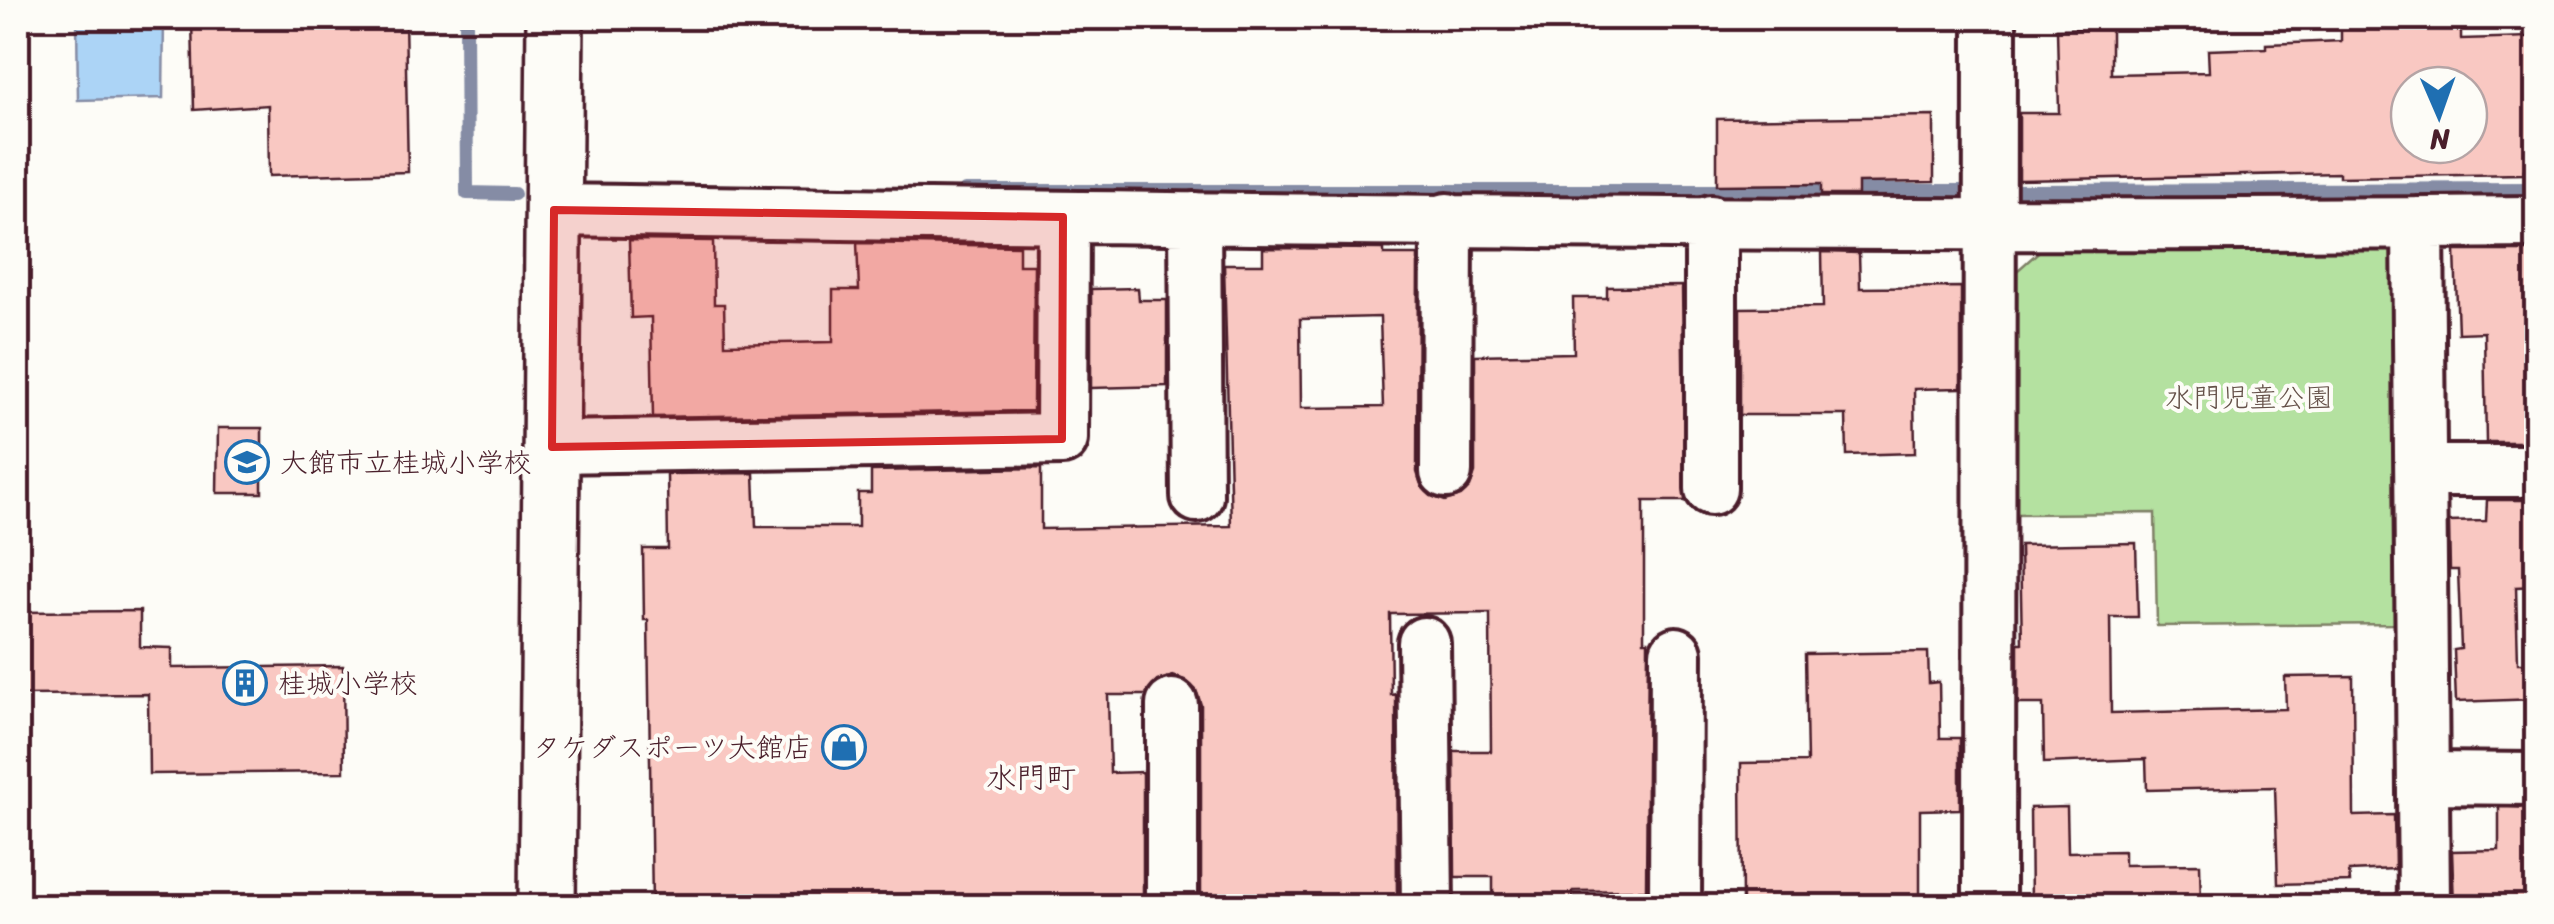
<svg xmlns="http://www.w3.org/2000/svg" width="2554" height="924" viewBox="0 0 2554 924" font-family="Sriracha,'Klee One',sans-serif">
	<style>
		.green { fill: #b4e1a0; stroke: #7f8066; stroke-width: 2.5 }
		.water { fill: #acd4f6; stroke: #858ca5; stroke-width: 2.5 }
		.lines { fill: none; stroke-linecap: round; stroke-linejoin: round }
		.stream { stroke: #858ca5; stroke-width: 14 }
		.building { fill: #f9c8c2; stroke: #4a1f2b; stroke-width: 2.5; fill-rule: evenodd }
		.street-casing { stroke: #4a1f2b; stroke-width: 58 }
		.secondary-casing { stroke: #4a1f2b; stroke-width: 62 }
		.street { stroke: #fdfcf7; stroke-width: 50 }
		.secondary { stroke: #fdfcf7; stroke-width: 55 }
		.marked { fill: #d62828; fill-opacity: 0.2; stroke: #d62828; stroke-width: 8; stroke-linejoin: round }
		.labels { text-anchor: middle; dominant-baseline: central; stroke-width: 8; stroke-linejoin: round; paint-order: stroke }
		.park-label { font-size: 28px; fill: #645048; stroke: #fdfcf7 }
		.poi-label { font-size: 28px; fill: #4a1f2b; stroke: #fdfcf7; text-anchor: start }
		.neighbourhood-label { font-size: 30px; fill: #4a1f2b; stroke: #fdfcf7 }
	</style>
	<rect width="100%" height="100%" fill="#fdfcf7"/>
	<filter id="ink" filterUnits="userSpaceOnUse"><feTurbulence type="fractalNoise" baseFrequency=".01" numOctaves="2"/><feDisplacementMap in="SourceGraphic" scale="20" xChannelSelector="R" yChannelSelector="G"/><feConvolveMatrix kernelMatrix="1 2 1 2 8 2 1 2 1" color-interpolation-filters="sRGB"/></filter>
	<g filter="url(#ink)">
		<path class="green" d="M2398 244 2401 624 2157 626 2155 513 2010 514 2009 278 2044 247Z"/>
		<path class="water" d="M77 18H164L163 98 78 100Z"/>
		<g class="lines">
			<path class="stream" d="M466 18 467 193 514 194
				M965 191H1960
				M2004 191 2536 189"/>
		</g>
		<path class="building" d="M192 18H405L408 172 269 176 268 105 194 110Z
			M2461 24V39L2530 37 2534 170H2524V174L2339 177V173L2019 180V113H2059L2057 29 2111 28V74L2209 72 2208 50 2266 48V44L2341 41V28ZM2409 85H2469V145H2409Z
			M1934 116V182L1858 183V195H1821V184L1717 185V119Z
			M629 240 713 241 714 304H724L725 344 833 342V290H859L857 243 1019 246V265H1034L1033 411 653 417 651 317 631 318Z
			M1263 248 1384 249V255H1418L1417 472 1422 487 1431 496 1445 501 1461 496 1470 487 1475 473V355L1574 353 1573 298H1607V287L1682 286 1685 501H1644V641H1648V648L1646 890 1573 891V906H1493V877H1455L1454 751H1491L1490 613 1390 614 1391 695 1396 694 1397 906H1201V705L1196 690 1185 680 1173 676 1157 681 1146 695H1108L1110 773 1143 772V906H652L648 620H644L643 549H668L667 474 754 473 756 527H858V493H871V471L1041 468V529L1231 526 1224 264H1263ZM1380 317 1383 407 1301 408 1300 319Z
			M2455 251H2536V442H2486L2484 332 2458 333Z
			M1822 252 1859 253 1860 288 1961 287V388L1914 389 1915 453 1847 455 1846 415H1740V308L1823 307Z
			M1138 288 1139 300H1167V386L1091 388V289Z
			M218 428H262V493H217Z
			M2487 500H2536V586L2516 587 2518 663H2536V699L2456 702 2454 650 2461 649 2458 570H2450L2449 522 2486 521Z
			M2136 543 2138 617H2110L2111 713 2286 709 2285 677 2353 676 2354 816 2394 815 2395 869 2349 871 2350 882 2278 884 2275 787 2147 790 2146 759 2044 763 2043 704H2018V643H2022L2020 545Z
			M140 611V647L172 648V668L343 666 344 772 149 774 148 694 18 695V612Z
			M1928 652 1929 683 1939 682 1940 738H1960V809L1920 810V906H1742L1741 763 1807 762 1805 654Z
			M2067 807 2068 852 2124 851V865L2200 864 2201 906H2031L2030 808Z
			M2499 807 2536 808V903L2454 905 2452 851 2499 850Z"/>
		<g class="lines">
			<g class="street-casing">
				<path id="street" d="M554 210C1214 219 1876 229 2536 222
					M1195 218 1197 496
					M2418 223 2424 906
					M552 447 1062 439 1063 217
					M2422 471H2536
					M1446 472 1447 219
					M1711 489V221
					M1424 643 1427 906
					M1172 705V906
					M2425 778 2536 779
					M1675 906 1676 653
					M1989 906 1990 18"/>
			</g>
			<g class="secondary-casing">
				<path id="secondary" d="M547 906 555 18"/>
			</g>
			<use href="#street" class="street"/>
			<use href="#secondary" class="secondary"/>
		</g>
	</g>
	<path class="marked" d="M554 210 1063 217 1062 439 552 447Z"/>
	<defs>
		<g id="school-ring" transform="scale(2.25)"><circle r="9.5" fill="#fdfcf7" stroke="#1f6fb2" stroke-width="1.5"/><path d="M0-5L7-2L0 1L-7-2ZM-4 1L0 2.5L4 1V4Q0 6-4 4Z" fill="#1f6fb2"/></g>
		<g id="building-ring" transform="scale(2.25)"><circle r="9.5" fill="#fdfcf7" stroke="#1f6fb2" stroke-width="1.5"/><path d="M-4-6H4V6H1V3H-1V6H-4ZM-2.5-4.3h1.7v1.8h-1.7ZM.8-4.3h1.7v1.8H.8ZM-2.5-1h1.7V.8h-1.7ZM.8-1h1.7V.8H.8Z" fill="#1f6fb2"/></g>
		<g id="shop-ring" transform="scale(2.25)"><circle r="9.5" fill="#fdfcf7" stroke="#1f6fb2" stroke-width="1.5"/><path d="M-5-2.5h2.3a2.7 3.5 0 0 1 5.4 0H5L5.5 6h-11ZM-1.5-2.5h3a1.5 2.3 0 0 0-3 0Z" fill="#1f6fb2"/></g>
	</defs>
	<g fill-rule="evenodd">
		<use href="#school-ring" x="247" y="462"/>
		<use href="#building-ring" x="245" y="683"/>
		<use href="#shop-ring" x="844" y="747"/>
	</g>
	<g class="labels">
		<g class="park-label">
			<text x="2249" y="397">水門児童公園</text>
		</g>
		<g class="poi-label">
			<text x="280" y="462">大館市立桂城小学校</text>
			<text x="278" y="683">桂城小学校</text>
			<text x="812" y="747" text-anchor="end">タケダスポーツ大館店</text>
		</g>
		<g class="neighbourhood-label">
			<text x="1031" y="778">水門町</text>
		</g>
	</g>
	<rect width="2554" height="924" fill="none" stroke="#fdfcf7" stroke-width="60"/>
	<rect x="30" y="30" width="2494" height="864" fill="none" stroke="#4a1f2b" stroke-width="4" filter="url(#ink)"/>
	<g transform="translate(2439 115) rotate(178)"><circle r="48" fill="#fdfcf7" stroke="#b5a4a5" stroke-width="2.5"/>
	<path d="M0-8L18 38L0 25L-18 38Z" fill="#1f6fb2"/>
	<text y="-15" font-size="28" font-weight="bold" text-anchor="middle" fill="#4a1f2b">N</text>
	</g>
</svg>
